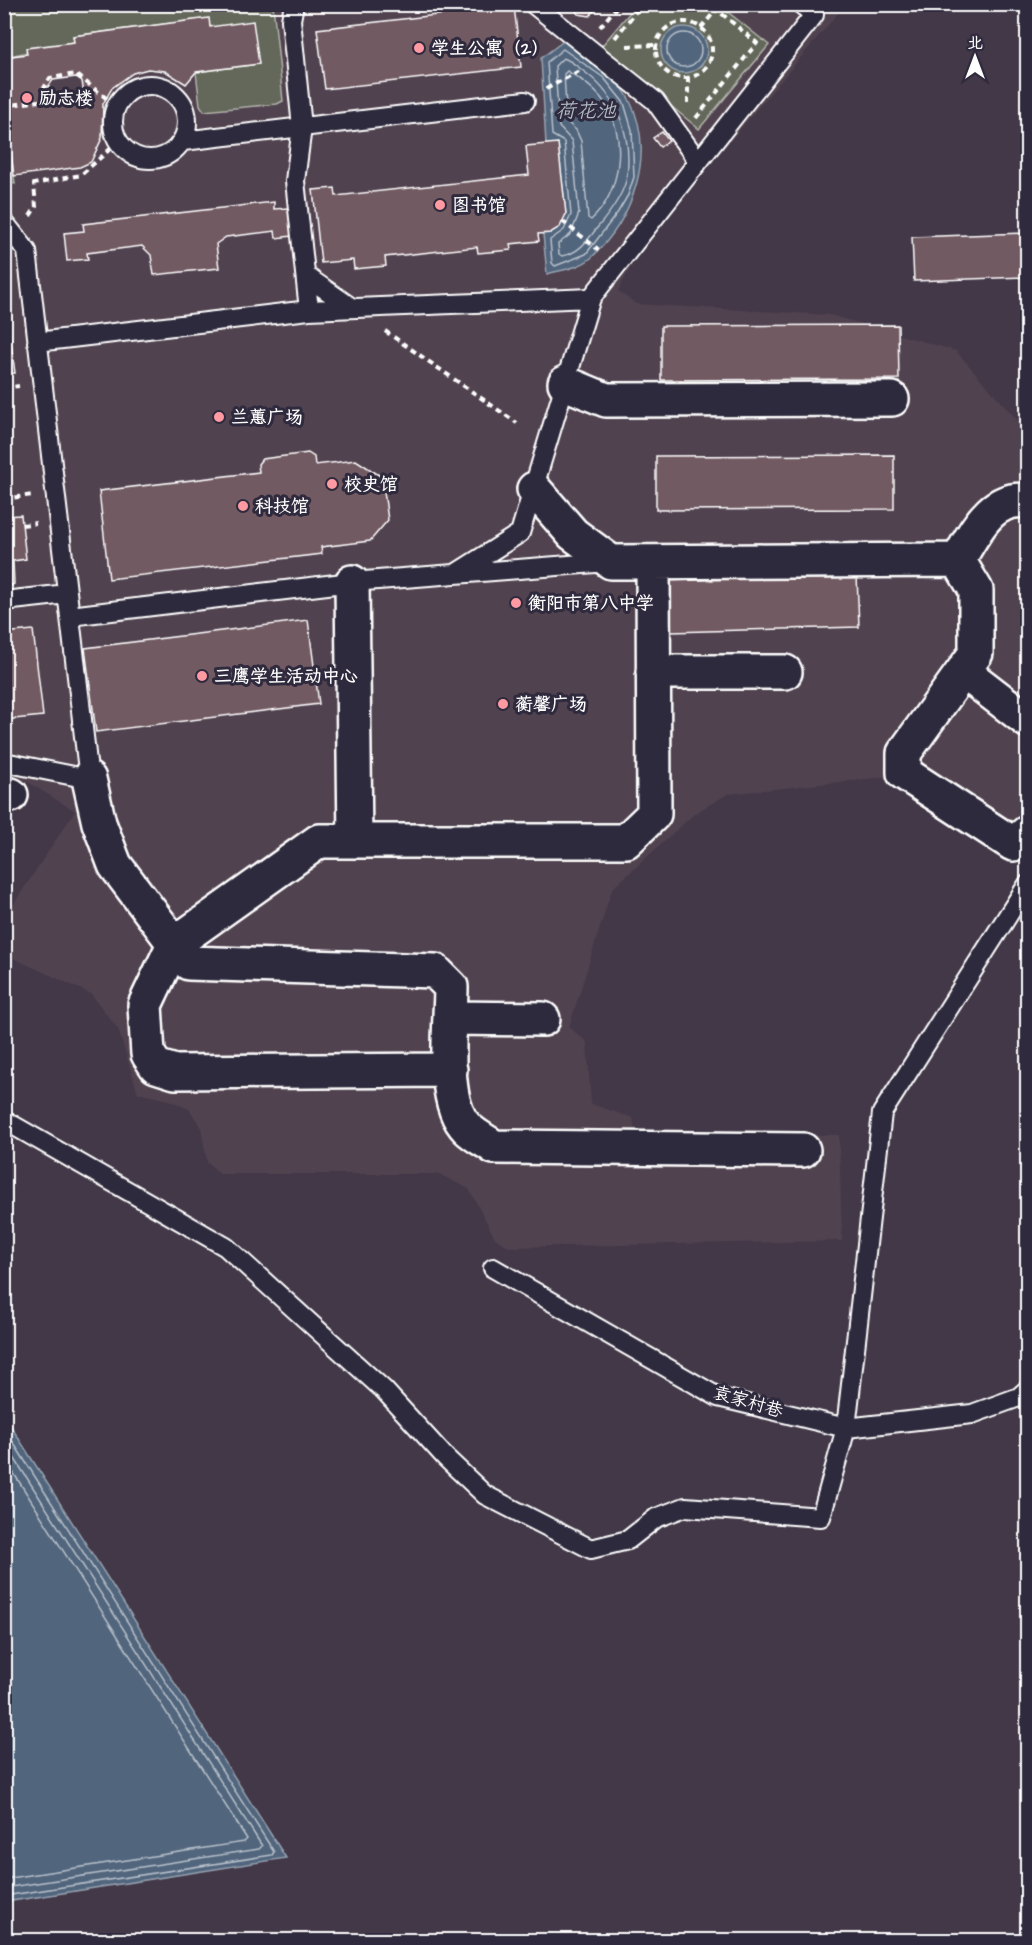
<svg xmlns="http://www.w3.org/2000/svg" width="1032" height="1945" viewBox="0 0 1032 1945" font-family="'Architects Daughter','LXGW WenKai TC',sans-serif">
	<style>
		.built { fill: #514250 }
		.green { fill: #64685a; stroke: #b2b4ac; stroke-width: 1.5 }
		.water { fill: #51657d; stroke: #97a3b1; stroke-width: 1.5 }
		.lines { fill: none; stroke-linecap: round; stroke-linejoin: round }
		.shore { stroke: #b9c1cb; stroke-width: 1.5 }
		.building { fill: #725a62; stroke: #fff; stroke-width: 1.5; fill-rule: evenodd }
		.service-casing { stroke: #fff; stroke-width: 22 }
		.minor-casing { stroke: #fff; stroke-width: 38 }
		.path { stroke: #fff; stroke-width: 4; stroke-dasharray: 6 4.5; stroke-linecap: butt }
		.service { stroke: #2f2a3d; stroke-width: 18 }
		.minor { stroke: #2f2a3d; stroke-width: 33 }
		.poi-dot { fill: #ff9aa2; stroke: #2f2a3d; stroke-width: 2 }
		.labels { text-anchor: middle; dominant-baseline: central; stroke-width: 6; stroke-linejoin: round; paint-order: stroke }
		.poi-label { font-size: 18px; font-weight: bold; fill: #fff; stroke: #2f2a3d; text-anchor: start }
		.street-label { font-size: 18px; fill: #fff; stroke: #2f2a3d }
		.water-label { font-size: 20px; font-style: italic; fill: #b1bac4; stroke: #2f2a3d }
	</style>
	<rect width="100%" height="100%" fill="#433848"/>
	<filter id="ink" filterUnits="userSpaceOnUse"><feTurbulence type="fractalNoise" baseFrequency=".0167" numOctaves="2"/><feDisplacementMap in="SourceGraphic" scale="12" xChannelSelector="R" yChannelSelector="G"/><feConvolveMatrix kernelMatrix="1 2 1 2 8 2 1 2 1" color-interpolation-filters="sRGB"/></filter>
	<g filter="url(#ink)">
		<path class="built" d="M4 5H845L676 205 633 263 618 291 636 304 830 315 956 351 1027 431V864L885 777 728 794 695 813 612 889 569 1027 587 1042 591 1104 633 1118 635 1133 839 1135 842 1241 509 1247 495 1238 469 1189 439 1174H220L207 1162 201 1127 189 1109 169 1100 138 1093 118 1029 91 994 11 957 5 948V917L75 811 16 775 5 774Z"/>
		<path class="green" d="M637 4 719 5 769 45 699 129 600 48Z
			M4 5H273L283 101 277 104 204 111 200 105 196 72 258 64 210 27 208 18 73 36 74 42 5 57Z
			M4 123H7L15 184 5 181Z"/>
		<path class="water" d="M661 50a23 23 0 1 1 46 0a23 23 0 1 1-46 0Z
			M565 40C587 57 616 73 629 99 657 154 633 219 591 258 580 268 561 270 547 274L543 234 550 233 566 214 558 143 546 144 541 58Z
			M4 1417H5L286 1858 5 1902Z"/>
		<g class="lines">
			<path class="shore" d="M667 50a17 17 0 1 1 34 0a17 17 0 1 1-34 0Z
				M563 49 604 78 624 103 632 130 634 177 628 195 618 212 586 254 555 266 552 263 550 240 564 230 571 215 564 142 552 135 547 62Z
				M563 58C571 60 579 68 586 73 618 97 632 136 627 176 624 195 609 214 597 228 587 241 579 253 562 256L559 254 558 244 571 234 579 213 572 141 559 127 555 66Z
				M567 71C582 79 600 93 608 108 627 144 620 193 591 220L588 218 581 141 576 130 567 122 564 74Z
				M4 1428 274 1852 272 1855 4 1896
				M4 1442 262 1846 259 1849 4 1888
				M4 1458 247 1839 244 1842 4 1879"/>
		</g>
		<path class="building" d="M572 4H599L590 16 578 14Z
			M514 6 521 67 325 89 317 29Z
			M209 18 210 27 253 21 259 64 196 72 186 84 165 71 148 69 133 73 112 88 103 104 102 138 91 162 80 167 14 176 7 122 4 123V57L27 54 26 48 74 42 73 36ZM76 77 82 81 84 95 51 101 48 87 53 80Z
			M662 132 669 141 660 147 653 138Z
			M558 143 566 214 560 227 550 233 538 234 539 241 510 244 511 250 478 253 477 247 385 257 386 266 354 269 353 260 321 263 313 190 335 188 336 196 529 175 526 146Z
			M274 202V209L288 208 292 236 276 238 275 231 226 237 216 244 219 268 154 275 151 255 142 246 87 253 88 259 67 261 64 233 84 231 83 224Z
			M1028 233V277L914 281 912 237Z
			M4 289 15 373 4 374Z
			M898 325 899 379 661 380V326Z
			M308 453 314 457 315 465 356 460 382 477 388 520 370 541 321 547 322 554 109 579 99 491 259 472 258 464 262 459Z
			M894 455V509L656 510V456Z
			M21 515 26 559 13 561 14 584 4 589V516Z
			M857 575 859 627 671 632 669 581Z
			M308 620 319 704 96 732 85 648Z
			M33 630 43 716 4 720V633Z"/>
		<g class="lines">
			<g class="service-casing">
				<path id="service" d="M294 4 291 20 302 127 295 181 309 310
					M533 4 655 101 698 161
					M113 122a37 37 0 1 1 74 0a37 37 0 1 1-74 0Z
					M183 141 525 101
					M4 222 27 251 89 779 4 762
					M306 276 352 308
					M37 342 309 310 591 298
					M455 574 520 533 591 298 814 15 801 4
					M4 601 67 594
					M70 616 352 582 608 562
					M4 1120 226 1247 384 1390 446 1458 485 1495 591 1549 628 1540 656 1518 685 1507 821 1517 846 1428 882 1113 1028 884
					M493 1268 718 1397 846 1428 972 1414 1019 1397 1028 1389"/>
			</g>
			<g class="minor-casing">
				<path id="minor" d="M565 383 606 400 892 399
					M534 489 573 534 611 562 958 560
					M958 560 976 590V653L904 753V773L1013 844 1028 832
					M958 560C975 533 990 495 1028 501
					M352 582 355 841
					M963 671 1028 721
					M653 672H785
					M89 779 99 823 115 865 189 963 435 971 451 987C451 1024 440 1102 467 1128 475 1136 486 1141 494 1147L803 1150
					M4 795H11
					M451 1018 543 1019
					M450 1070 175 1072 156 1066 148 1054 145 1005 174 944 319 841H626L654 814 653 562"/>
			</g>
			<path class="path" d="M656 50a28 28 0 1 1 56 0a28 28 0 1 1-56 0Z
				M600 27 619 4
				M701 28 716 10
				M615 38 642 4
				M627 46 656 45
				M688 77V103
				M546 89 579 71
				M4 106 46 100 44 88 50 78 76 74 116 106
				M696 118 757 43 710 4
				M30 216 36 207 34 184 81 175 118 142
				M562 221 599 250
				M385 331 517 423
				M4 388 19 386
				M4 499 33 495
				M5 499 7 516
				M22 525 36 523"/>
			<use href="#service" class="service"/>
			<use href="#minor" class="minor"/>
		</g>
	</g>
	<g class="poi-dot">
		<circle cx="419" cy="48" r="6"/>
		<circle cx="27" cy="98" r="6"/>
		<circle cx="440" cy="205" r="6"/>
		<circle cx="219" cy="417" r="6"/>
		<circle cx="332" cy="484" r="6"/>
		<circle cx="243" cy="506" r="6"/>
		<circle cx="516" cy="603" r="6"/>
		<circle cx="202" cy="676" r="6"/>
		<circle cx="503" cy="704" r="6"/>
	</g>
	<g class="labels">
		<g class="poi-label">
			<text x="431" y="48">学生公寓（2）</text>
			<text x="39" y="98">励志楼</text>
			<text x="452" y="205">图书馆</text>
			<text x="231" y="417">兰蕙广场</text>
			<text x="344" y="484">校史馆</text>
			<text x="255" y="506">科技馆</text>
			<text x="528" y="603">衡阳市第八中学</text>
			<text x="214" y="676">三鹰学生活动中心</text>
			<text x="515" y="704">蘅馨广场</text>
		</g>
		<g class="street-label">
			<text transform="translate(748 1402) rotate(16)">袁家村巷</text>
		</g>
		<g class="water-label">
			<text x="586" y="111">荷花池</text>
		</g>
	</g>
	<rect width="1032" height="1945" fill="none" stroke="#2f2a3d" stroke-width="24"/>
	<rect x="12" y="12" width="1008" height="1921" fill="none" stroke="#fff" stroke-width="2" filter="url(#ink)"/>
	<g transform="translate(975 57)" stroke="#2f2a3d" stroke-width="4.5" paint-order="stroke">
	<path d="M0-4.5L10 22L0 15L-10 22Z" fill="#ffffff"/>
	<text y="-9" font-size="16" font-weight="bold" text-anchor="middle" fill="#ffffff">北</text>
	</g>
</svg>
